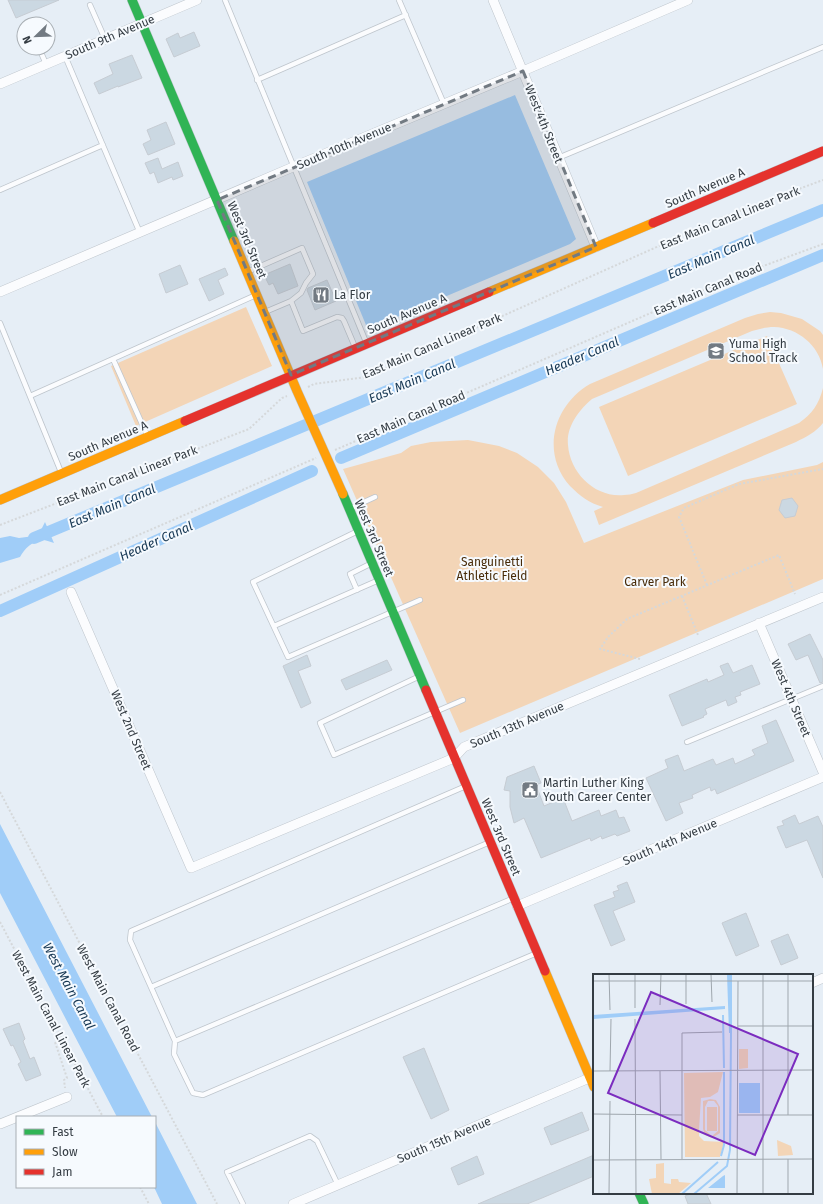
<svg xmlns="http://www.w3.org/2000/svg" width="823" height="1204" viewBox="0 0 823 1204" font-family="'Fira Sans',sans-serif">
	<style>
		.green { fill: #f3d5b7 }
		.water { fill: #a0cdf8 }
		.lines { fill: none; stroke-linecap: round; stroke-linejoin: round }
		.canal { stroke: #a0cdf8; stroke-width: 12 }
		.building { fill: #cbd8e2; stroke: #c6ccd3 }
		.lane-casing { stroke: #bec5cc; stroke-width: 6 }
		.street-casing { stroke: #bec5cc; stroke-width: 10 }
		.fast-casing { stroke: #bec5cc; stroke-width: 10 }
		.slow-casing { stroke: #bec5cc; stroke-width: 10 }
		.jam-casing { stroke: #bec5cc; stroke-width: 10 }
		.path { stroke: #d5d8da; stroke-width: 2; stroke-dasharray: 2 2; stroke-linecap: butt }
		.lane { stroke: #fbfcfe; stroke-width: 4.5 }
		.street { stroke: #fbfcfe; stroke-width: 9 }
		.fast { stroke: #30b455; stroke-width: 9 }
		.slow { stroke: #ff9f0a; stroke-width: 9 }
		.jam { stroke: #e5322d; stroke-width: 9 }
		.marked { fill: #727a82; fill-opacity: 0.2; stroke: #727a82; stroke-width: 3; stroke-dasharray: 8 5; stroke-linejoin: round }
		.labels { text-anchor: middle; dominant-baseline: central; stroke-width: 4; stroke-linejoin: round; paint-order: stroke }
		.street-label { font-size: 12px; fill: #343c43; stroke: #f6fafe }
		.poi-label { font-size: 12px; fill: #343c43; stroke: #f6fafe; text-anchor: start }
		.park-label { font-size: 12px; fill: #482b08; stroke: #f6fafe }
		.water-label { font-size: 13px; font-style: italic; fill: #173854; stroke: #f6fafe }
		.inset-river { fill: none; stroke: #a0cdf8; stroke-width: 2 }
		.inset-road { fill: none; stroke: #9fa7ae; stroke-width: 1 }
		.view { fill: #7b2cbf; fill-opacity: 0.15; stroke: #7b2cbf; stroke-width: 2 }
		.inset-edge { fill: none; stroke: #343c43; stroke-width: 2 }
	</style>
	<rect width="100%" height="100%" fill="#e6eef6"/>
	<path class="green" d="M246 307 272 366 136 426 111 366Z
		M770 312 781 313 802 319 820 331 823 335V369C819 345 798 328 774 327 766 327 759 329 752 331L592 399C579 410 566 427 568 445 570 473 595 498 624 495 628 495 632 494 636 493L799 423C812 414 819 404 823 388V423C816 432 806 437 796 442L599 525 594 511 603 507C589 503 580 496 570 486 540 452 554 405 590 384L745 318 758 314Z
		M767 336 797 404 628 476 599 407Z
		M468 440 499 446 517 453 538 467 554 483 566 502 584 543 743 480 817 465 823 462V579L460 733 343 469 401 453 411 446 431 442Z"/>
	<path class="water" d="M515 95 576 239 570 244 371 328 366 325 307 182Z
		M45 522 54 543C51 542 48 541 44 540 34 539 24 549 20 557L0 563V538L10 536 19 538 34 536 41 530Z
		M0 824 152 1117H117L0 893Z
		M155 1122 197 1204H162L154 1187H155Z"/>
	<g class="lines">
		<path class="canal" d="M341 458 823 255
			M34 538 823 210
			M0 611 312 471"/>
	</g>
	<path class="building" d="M8 0H59L16 18Z
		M194 32 200 46 174 57 166 39 178 33 180 38Z
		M132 55 142 78 118 87V86L99 94 94 83 113 74 109 64Z
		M166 122 175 144 148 155 143 144 151 140 147 130Z
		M158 158 162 169 178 162 183 176 173 180 172 177 158 183 154 172 150 174 145 163Z
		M290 264 298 286 278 294 273 283 269 285 264 275Z
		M180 265 188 284 166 293 159 274Z
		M225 268 228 275 218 280 224 294 209 301 199 279Z
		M327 280 336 301 315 310 307 290 308 288Z
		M792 498 798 506 795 516 785 518 779 510 782 500Z
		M810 634 823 660V682L820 683 808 655 796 660 788 644Z
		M307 655 311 666 298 671 311 703 301 708 283 666Z
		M387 660 392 670 346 690 341 680Z
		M728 663 733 673 752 665 760 684 740 692 741 695 735 697 737 702 728 706 726 700 705 709 707 714 703 716 704 717 682 726 669 695 707 679 708 682 724 675 720 666Z
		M776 720 794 761 717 794 715 789 711 791 710 787 692 795 693 798 679 803 683 813 666 821 646 778 668 768 665 760 678 755 684 771 713 759 716 765 733 758 735 764 755 755 752 750 768 743 762 726Z
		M534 766 541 783 536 785 544 806 563 798 572 821 599 810 601 816 616 810 619 818 624 817 630 831 617 836 615 834 602 839 601 836 591 841 590 838 541 858 524 818 514 823 510 807V791L504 790 507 777Z
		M795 815 799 824 818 816 823 827V878L807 840 786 848 777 827 784 825 782 821Z
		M627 882 635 902 613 911 625 940 611 946 594 905 615 897 613 892 619 890 617 886Z
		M746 913 759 946 736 956 722 923Z
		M788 934 798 958 781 965 771 941Z
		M19 1023 25 1039 23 1041 30 1059 34 1057 41 1075 26 1081 18 1064 21 1062 13 1045 11 1046 3 1029Z
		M424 1048 449 1110 431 1119 403 1057Z
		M582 1112 589 1130 551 1145 544 1128Z
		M594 1155V1176L542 1198 527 1204H478Z
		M477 1156 484 1174 458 1185 451 1168Z
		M693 1193H706L711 1204H688L685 1196Z"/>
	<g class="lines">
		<g class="lane-casing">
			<path id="lane" d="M225 0 366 342
				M399 0 444 104
				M90 5 105 39
				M39 48 46 64
				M65 56 140 233
				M257 80 406 15
				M558 158 823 47
				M0 190 103 145
				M247 272 302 248 313 274 306 283 301 293 291 301
				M265 312 291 301 303 331 337 317 342 318 344 321 355 347
				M0 323 61 472
				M113 359 147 435
				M30 396 256 295
				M351 508 375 497
				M358 531 253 582 288 657 420 600
				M357 590 350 574 372 563
				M274 626 379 580
				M420 676 320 723 334 755 463 700
				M687 742 823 686
				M466 786 131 931 130 940 175 1041 174 1054 193 1093 203 1095 537 953
				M151 987 490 842
				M175 1041 514 898
				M243 1204 227 1172 310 1136 317 1141 338 1185"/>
		</g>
		<g class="street-casing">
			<path id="street" d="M493 0 596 247
				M0 84 197 0
				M0 292 293 167 523 71 688 0
				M71 592 191 868 454 758 464 747 823 597
				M759 623 823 772
				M517 906 823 777
				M812 983 823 978
				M0 1124 67 1097
				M293 1204 594 1076"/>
		</g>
		<g class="fast-casing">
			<path id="fast" d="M132 0 234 241
				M343 494 426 690
				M639 1193 644 1204"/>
		</g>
		<g class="slow-casing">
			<path id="slow" d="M234 241 297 391 343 494
				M489 292 653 223
				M0 500 185 421
				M545 971 594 1087"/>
		</g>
		<g class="jam-casing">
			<path id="jam" d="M653 223 823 151
				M185 421 489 292
				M426 690 545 971"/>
		</g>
		<path class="path" d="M308 387 314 384 366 377 726 216 823 180
			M335 450 736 276 823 244
			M0 525 249 429 282 398 287 396
			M707 585 679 517 684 508 739 484 823 469
			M0 595 316 458
			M682 596 698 635
			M640 659 600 649 608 637 627 619 779 555 795 594
			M0 792 217 1204
			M0 922 103 1117
			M60 1036 55 1042 67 1078 64 1080 65 1088
			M140 1187 149 1204"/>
		<use href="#lane" class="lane"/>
		<use href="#street" class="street"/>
		<use href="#fast" class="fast"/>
		<use href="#slow" class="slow"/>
		<use href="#jam" class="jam"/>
	</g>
	<path class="marked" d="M523 71 596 247 291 375 217 200Z"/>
	<defs>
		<g id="restaurant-square" transform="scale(0.9)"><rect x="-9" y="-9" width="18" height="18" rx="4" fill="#727a82" stroke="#f6fafe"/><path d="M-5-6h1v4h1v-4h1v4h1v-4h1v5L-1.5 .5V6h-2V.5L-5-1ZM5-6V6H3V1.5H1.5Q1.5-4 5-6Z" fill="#fff"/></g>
		<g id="school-square" transform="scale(0.9)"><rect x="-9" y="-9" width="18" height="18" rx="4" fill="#727a82" stroke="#f6fafe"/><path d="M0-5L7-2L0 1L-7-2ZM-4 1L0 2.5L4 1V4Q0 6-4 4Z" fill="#fff"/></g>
		<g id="civic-square" transform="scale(0.9)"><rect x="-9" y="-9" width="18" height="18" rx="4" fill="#727a82" stroke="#f6fafe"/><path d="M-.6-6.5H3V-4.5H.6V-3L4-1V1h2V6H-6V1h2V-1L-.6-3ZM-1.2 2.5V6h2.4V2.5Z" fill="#fff"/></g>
	</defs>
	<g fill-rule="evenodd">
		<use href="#restaurant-square" x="321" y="295"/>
		<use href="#school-square" x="716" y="351"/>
		<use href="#civic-square" x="530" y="790"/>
	</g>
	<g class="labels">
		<g class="street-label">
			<text transform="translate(110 37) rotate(-23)">South 9th Avenue</text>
			<text transform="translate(544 124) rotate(68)">West 4th Street</text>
			<text transform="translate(344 146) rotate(-23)">South 10th Avenue</text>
			<text transform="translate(705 188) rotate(-23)">South Avenue A</text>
			<text transform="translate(730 218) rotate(-22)">East Main Canal Linear Park</text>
			<text transform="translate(247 240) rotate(67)">West 3rd Street</text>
			<text transform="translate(708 289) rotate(-23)">East Main Canal Road</text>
			<text transform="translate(407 314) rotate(-23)">South Avenue A</text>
			<text transform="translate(432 346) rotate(-23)">East Main Canal Linear Park</text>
			<text transform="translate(411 417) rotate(-23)">East Main Canal Road</text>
			<text transform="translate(108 441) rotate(-23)">South Avenue A</text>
			<text transform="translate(127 476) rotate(-21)">East Main Canal Linear Park</text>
			<text transform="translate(374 538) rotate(67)">West 3rd Street</text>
			<text transform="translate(791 698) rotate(67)">West 4th Street</text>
			<text transform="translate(517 725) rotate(-23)">South 13th Avenue</text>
			<text transform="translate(131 730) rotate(67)">West 2nd Street</text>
			<text transform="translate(501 837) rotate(67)">West 3rd Street</text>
			<text transform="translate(670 842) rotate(-23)">South 14th Avenue</text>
			<text transform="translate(108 998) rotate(62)">West Main Canal Road</text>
			<text transform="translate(51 1019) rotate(62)">West Main Canal Linear Park</text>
			<text transform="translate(444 1140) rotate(-23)">South 15th Avenue</text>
		</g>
		<g class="poi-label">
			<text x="334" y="295">La Flor</text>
			<text x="729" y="344">Yuma High<tspan x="729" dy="14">School Track</tspan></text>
			<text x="543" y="783">Martin Luther King<tspan x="543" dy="14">Youth Career Center</tspan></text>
		</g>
		<g class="park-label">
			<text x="492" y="562">Sanguinetti<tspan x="492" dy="14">Athletic Field</tspan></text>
			<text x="655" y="582">Carver Park</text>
		</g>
		<g class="water-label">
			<text transform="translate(711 257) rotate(-23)">East Main Canal</text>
			<text transform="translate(582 356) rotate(-23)">Header Canal</text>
			<text transform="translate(412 381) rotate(-23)">East Main Canal</text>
			<text transform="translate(112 506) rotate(-23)">East Main Canal</text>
			<text transform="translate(156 541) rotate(-24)">Header Canal</text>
			<text transform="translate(69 986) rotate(62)">West Main Canal</text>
		</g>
	</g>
	<g transform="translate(593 974)">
		<rect width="220" height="220" fill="#e6eef6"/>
		<path d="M146 75H155V94L146 95ZM130 98 125 118 117 123 108 124 106 156V162L111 167 131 168 127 183H92L91 99ZM117 125 123 126 127 133V159L119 164 112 161 110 155V127ZM115 127H121L125 132V157L119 162 112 156V133ZM114 133H124V157H114ZM184 166 198 172 200 181 185 182ZM71 189V209L78 210V205H85L86 208 98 209 85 220H59L56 205 63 204V190Z" fill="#f3d5b7" fill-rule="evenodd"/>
		<path d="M134 0H139V59H136ZM132 32V35L0 45V41ZM146 109H167V139H146ZM132 201V214H115L130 202Z" fill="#a0cdf8"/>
		<path class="inset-river" d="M130 41 131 94M128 182 131 171V98M89 220 125 188M101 220 134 192 137 176 138 58"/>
		<path class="inset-road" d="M16 0 17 36M93 0V30M118 0 119 28M170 0V220M195 0V141M0 7H220M67 31 68 0M42 34V0M42 45 43 220M145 52H220M0 97 220 96M17 97 18 45M67 97 68 185M0 140 89 141M144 141H220M89 185V59L129 58M195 185V220M0 186 220 185M16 220 17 127M144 220 145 7"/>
		<path class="view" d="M58 18 205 80 162 181 15 119Z"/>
		<rect width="220" height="220" class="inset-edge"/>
	</g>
	<rect x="16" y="1116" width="140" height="72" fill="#f6fafe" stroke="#a8aeb3"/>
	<rect x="24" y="1129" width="20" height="6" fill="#30b455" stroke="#a8aeb3"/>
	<text x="52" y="1136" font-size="12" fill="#343c43">Fast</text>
	<rect x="24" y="1149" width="20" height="6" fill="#ff9f0a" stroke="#a8aeb3"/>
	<text x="52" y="1156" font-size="12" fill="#343c43">Slow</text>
	<rect x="24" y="1169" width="20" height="6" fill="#e5322d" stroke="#a8aeb3"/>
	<text x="52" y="1176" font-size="12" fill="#343c43">Jam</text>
	<g transform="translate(36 36) rotate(247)"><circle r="19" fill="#f6fafe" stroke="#a8aeb3"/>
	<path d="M0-3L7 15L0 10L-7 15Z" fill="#727a82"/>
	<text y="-6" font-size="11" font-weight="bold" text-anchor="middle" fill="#343c43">N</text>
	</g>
</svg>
